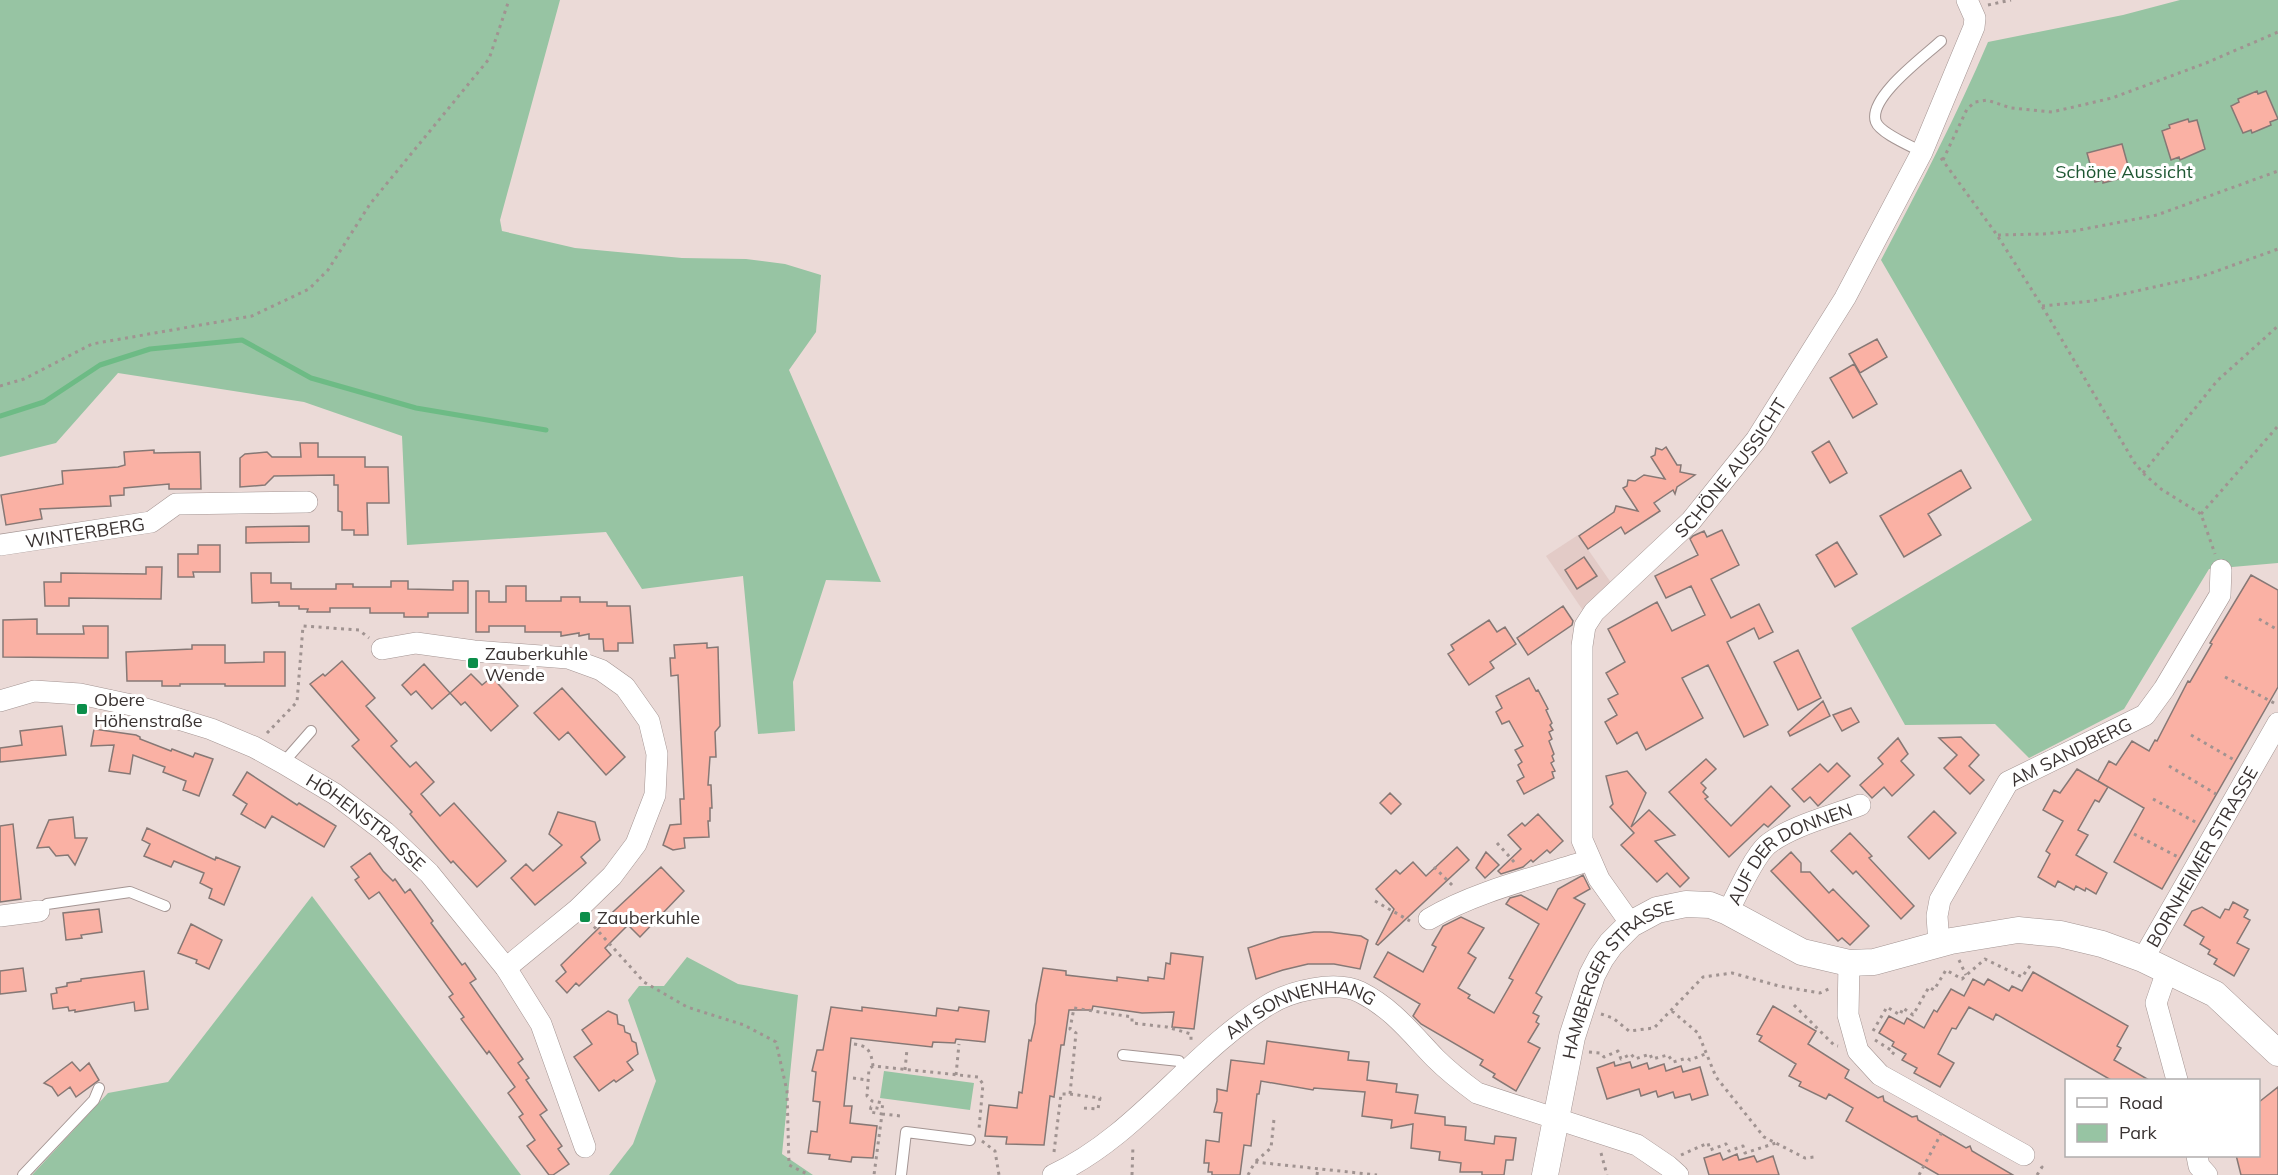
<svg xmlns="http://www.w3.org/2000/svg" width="2278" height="1175" viewBox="0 0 2278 1175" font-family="Mulish,sans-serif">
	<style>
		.built { fill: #e3cbc7 }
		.green { fill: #97c4a3 }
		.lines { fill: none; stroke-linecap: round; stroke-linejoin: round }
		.stream { stroke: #6dbb85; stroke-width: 5 }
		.building { fill: #fab1a4; stroke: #867875; stroke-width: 1.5 }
		.service-casing { stroke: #a49593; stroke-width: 12 }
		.minor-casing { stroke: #a49593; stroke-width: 22 }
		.tertiary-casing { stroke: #a49593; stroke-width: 27 }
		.path { stroke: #a09391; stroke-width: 3; stroke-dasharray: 3 4.5; stroke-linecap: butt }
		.service { stroke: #fff; stroke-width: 10 }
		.minor { stroke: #fff; stroke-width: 21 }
		.tertiary { stroke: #fff; stroke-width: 26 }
		.poi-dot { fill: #0b8e4a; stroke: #fff; stroke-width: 2 }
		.labels { text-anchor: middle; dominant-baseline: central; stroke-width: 6; stroke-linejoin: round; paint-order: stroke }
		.park-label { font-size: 18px; fill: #1e5733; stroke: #fff }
		.street-label { font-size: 18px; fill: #393231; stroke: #fff }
		.poi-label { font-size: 18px; fill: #393231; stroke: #fff; text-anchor: start }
	</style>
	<rect width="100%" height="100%" fill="#ebdad7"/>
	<path class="built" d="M1578 535 1614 587 1584 612 1546 556Z"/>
	<path class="green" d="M0 0H560L500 220 502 231 575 248 682 258 746 259 785 264 821 275 816 332 789 370 881 582 826 580 793 682 795 731 758 734 743 576 642 589 606 532 407 545 402 436 304 402 118 373 56 443 0 457Z
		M2180 0H2278V563L2209 569 2124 709 2029 758 1995 724 1905 725 1851 628 2032 520 1881 260C1919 188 1956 117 1988 42L2123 15Z
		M312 896 521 1175H32L108 1093 168 1082Z
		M687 957 738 984 798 995 782 1154 813 1175H609L633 1144 656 1081 628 1000 639 986H664Z
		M884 1071 974 1083 970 1110 880 1098Z"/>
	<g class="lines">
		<path class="stream" d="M0 416 44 402 100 365 150 349 242 340 311 378 416 408 546 430"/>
	</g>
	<path class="building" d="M2257 91 2258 94 2266 91 2278 119 2270 122 2271 125 2252 133 2251 130 2243 133 2231 106 2239 102 2238 99Z
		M2188 119 2189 122 2197 120 2205 149 2180 160 2179 157 2171 160 2162 131 2170 128 2169 125Z
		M2122 144 2130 173 2121 176 2122 178 2103 183V180L2095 182 2087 153Z
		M1877 339 1887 357 1860 373 1849 354Z
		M1854 364 1877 404 1853 418 1830 378Z
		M1829 441 1847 473 1830 483 1812 452Z
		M300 443H318V457H365V467H388L389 503H367L368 535H354V530H342V512L338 511V485H334V475L274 476 265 485 240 487V458L245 454 267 452 272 457H301Z
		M1666 447 1677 465H1681L1680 472 1695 475 1677 487 1675 494 1673 490 1654 503 1660 511 1625 534 1621 527 1588 549 1579 536 1614 512 1616 506 1638 511 1623 488 1627 486 1628 480 1635 481 1644 475 1665 479 1651 457 1655 455 1656 448 1662 450Z
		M154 450V453L200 452 201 489H169V484L124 488V495L110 496 111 506 40 509 42 519 6 525 1 495 63 484 62 471 118 467 125 465 124 452Z
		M1961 470 1971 488 1928 514 1941 535 1904 557 1880 516Z
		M309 526V542L246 543V527Z
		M1722 530 1739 565 1711 579 1731 618 1759 604 1773 632 1759 639 1754 628 1727 642 1768 725 1744 737 1708 665 1682 678 1703 718 1646 750 1637 732 1617 744 1605 722 1617 715 1608 699 1618 694 1606 673 1625 662 1608 629 1657 602 1672 631 1705 615 1691 586 1666 598 1655 576 1698 555 1690 539 1693 536 1704 531 1707 537Z
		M1837 542 1857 574 1835 587 1816 555Z
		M198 545H220V572H193L194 577H178V554H198Z
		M1584 557 1597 576 1577 589 1565 570Z
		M146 567H162L161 599 69 598V606H45L44 582H61V573L146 574Z
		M251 573H271V583H291V589H336V584H353V587H391V581H408V589L453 590V581H468V613H428V617H404V613H370V608H330V612H307L308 609H299V606H279V602L252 603Z
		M2251 575 2278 590V687L2162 889 2114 862 2144 808 2098 781 2109 761 2116 765 2132 741 2149 751 2155 740 2157 741 2188 681 2190 682 2212 644 2210 643Z
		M506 586H526V601H561V597H580V602H607V606H630L633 643H618V651H604L603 639H589V634L579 636V633L561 636V632H525V626H489V632H476V591H489V602H506Z
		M1563 606 1573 621 1572 625 1528 655 1517 638Z
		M37 619V634H84L83 626H108V658L3 657V620Z
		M1489 620 1497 632 1505 627 1516 644 1490 662 1494 668 1469 685 1448 654 1454 650 1451 645Z
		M707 643V648L718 647 720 726 715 732 716 757H710L708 785H711L712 808H710V821H708L709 837 684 838 685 848 673 850 663 845 670 825 681 824 680 799H684L678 675 671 676 670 658H675L674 645Z
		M192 645H225V663L264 662V652H285V686H225V684H180V686H162V681H127L126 652 192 649Z
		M1798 650 1821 698 1798 710 1774 662Z
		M342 661 375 698 366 706 397 741 391 746 410 767 416 762 434 782 421 794 440 816 454 803 506 861 477 887 453 861 451 863 439 849 410 814 412 812 352 746 359 740 310 684 323 674 325 676Z
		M424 664 450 693 471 674 482 685 492 677 518 706 491 731 465 702 461 705 450 693 432 709 416 691 411 695 402 685Z
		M1529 678 1536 691 1538 690 1548 709 1546 710 1552 723 1550 725 1553 730 1549 732 1552 739 1549 741 1554 754 1552 756 1554 761 1551 763 1555 771 1552 772 1554 778 1524 794 1517 781 1524 777 1518 765 1522 762 1515 750 1523 746 1509 721 1502 724 1496 712 1502 708 1496 696Z
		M562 688 625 757 606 775 568 732 559 740 534 713Z
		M1823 701 1830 716 1790 736 1788 732Z
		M1851 708 1859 722 1842 731 1833 715Z
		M62 726 66 755 0 762V748L22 745 20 731Z
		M94 729 136 735 140 737V739L171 751 172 749 193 757 195 753 213 759 199 796 183 790 186 781 163 772 165 767 133 755 130 774 109 771 114 745 91 746Z
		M1961 737 1979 755 1969 766 1984 780 1970 794 1944 768 1957 755 1939 738Z
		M1898 738 1908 754 1901 761 1914 775 1892 796 1884 787 1872 798 1860 785 1883 764 1878 758Z
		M1706 759 1716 769 1701 783 1706 788 1703 792 1708 797 1705 799 1731 826 1771 786 1790 806 1768 827 1764 824 1729 857 1669 792Z
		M1837 763 1850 776 1818 806 1810 797 1804 802 1792 789 1820 764 1828 772Z
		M2077 769 2108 787 2099 802 2095 800 2078 830 2088 835 2076 855 2107 873 2096 894 2086 888 2085 891 2076 886 2074 890 2058 881 2055 887 2038 877 2050 854 2046 851 2063 821 2043 810 2054 790 2060 793Z
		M1627 771 1646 793 1631 827 1649 810 1675 835 1655 841 1689 878 1680 887 1667 873 1657 882 1621 845 1634 833 1610 807 1613 804 1606 776Z
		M247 772 297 805 299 803 336 826 324 847 272 816 265 828 241 814 247 804 233 795Z
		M1390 793 1401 804 1391 814 1380 803Z
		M1934 811 1956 833 1929 859 1908 837Z
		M558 812 595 822 600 840 581 857 586 863 535 905 511 878 526 864 533 871 562 845 549 834Z
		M1538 814 1563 841 1550 853 1547 850 1533 862 1531 860 1523 867 1501 874 1498 871 1521 849 1508 835 1522 823 1525 826Z
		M73 817 75 838H87L75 865 68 855 56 856 49 847 37 848 49 820Z
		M13 824 21 899 0 902V826Z
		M147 828 215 860 216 857 240 867 224 905 209 898 212 889 200 883 204 873 174 861 171 867 144 856 150 844 142 840Z
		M1850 833 1872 856 1869 858 1914 906 1901 919 1856 871 1853 874 1831 851Z
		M1457 847 1469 860 1378 945 1376 944 1394 909 1376 889 1396 870 1400 874 1413 862 1426 876Z
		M1486 852 1499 865 1485 878 1476 868Z
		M1791 852 1801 863V872H1810L1829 893 1833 889 1869 926 1850 945 1842 938 1838 941 1771 871Z
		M370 853 383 871 393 881 395 879 405 893 410 889 433 921 431 923 462 965 465 963 476 979 470 983 523 1059 518 1063 529 1078 526 1080 547 1110 540 1115 562 1146 558 1149 569 1164 553 1175H549L527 1146 535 1140 519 1117 523 1114 508 1093 515 1087 489 1051 487 1054 461 1019 464 1017 449 997 453 994 379 892 369 899 355 880 359 877 351 867Z
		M661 867 684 891 640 937 628 925 605 948 611 955 579 986 576 983 567 993 556 981 566 972 561 965 602 925 600 924Z
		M1583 875 1590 889 1574 898 1585 904 1536 993 1542 997 1533 1013 1539 1016 1536 1022 1539 1024 1528 1042 1540 1048 1516 1091 1493 1077 1495 1074 1480 1065 1483 1060 1421 1024 1413 1016 1420 1004 1374 977 1388 952 1423 972 1436 947 1432 945 1443 926 1461 917 1484 928 1468 953 1476 958 1458 988 1470 995 1468 998 1494 1013 1513 980 1509 978 1539 924 1506 904 1510 898 1521 895 1547 910 1558 889Z
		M2233 902 2248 910 2244 917 2250 920 2237 943 2249 949 2234 976 2214 964 2217 959 2208 954 2210 950 2200 944 2204 937 2184 925 2192 911 2202 907 2220 918 2225 909 2229 910Z
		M99 909 102 932 81 935 82 938 66 940 63 913Z
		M191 924 222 940 209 969 196 963 197 960 178 953Z
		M1330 932 1361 936 1368 940 1360 969 1334 964H1308L1283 970 1256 979 1248 948 1281 937 1314 932Z
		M1171 953 1203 957 1194 1029 1172 1027 1174 1012 1142 1013 1093 1006 1092 1010H1069L1064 1045H1061L1054 1097 1050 1096 1044 1145 1006 1144 1007 1137 985 1136 989 1105 1017 1108 1019 1092 1022 1093 1029 1040 1031 1041 1035 1023 1036 1005 1043 968 1066 971V975L1117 981V977L1148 981V977L1164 979 1166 963 1170 964Z
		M23 968 26 991 0 994V971Z
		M144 971 148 1009 135 1011 134 1002 75 1012V1010L69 1011 68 1007 53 1009 51 994 57 993 56 988 67 986V983L81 981V979Z
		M2033 972 2128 1026 2117 1046 2121 1048 2114 1060 2149 1080H2111L1996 1014 1993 1020 1969 1007 1956 1029 1952 1028 1938 1054 1954 1063 1940 1087 1914 1073 1917 1068 1902 1060 1906 1054 1892 1046 1894 1042 1879 1033 1889 1016 1904 1024 1907 1018 1924 1028 1934 1010 1937 1012 1951 989 1964 996 1973 979 1984 985 1988 979 2009 991 2012 986 2022 991Z
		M1773 1006 1816 1031 1808 1044 1849 1070 1845 1078 1878 1098 1883 1096 1884 1101 1912 1117 1917 1116 1918 1120 1966 1148 1970 1146 1972 1151 2013 1175H1939L1846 1121 1853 1108 1829 1094 1826 1099 1799 1086 1801 1082 1789 1076 1796 1064 1759 1041 1762 1036 1757 1034Z
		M831 1007 862 1011V1007L936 1016 937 1008 958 1011 959 1007 989 1011 985 1042 956 1039 955 1043 933 1042 932 1047 851 1038 844 1106H852L850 1123 877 1126 873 1158 852 1157 851 1162 829 1159 830 1155 808 1153 811 1131 817 1132 820 1102 813 1101 816 1072 812 1071 817 1050H823Z
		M608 1011 617 1015 618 1024 624 1026 625 1032 630 1034 632 1041 636 1043 638 1054 627 1062 633 1070 616 1082 614 1080 599 1091 574 1057 592 1044 582 1030Z
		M1267 1041 1349 1052 1348 1060 1369 1062 1367 1080 1397 1084 1396 1092 1418 1095 1415 1113 1445 1117V1125L1466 1127 1465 1140 1494 1144 1495 1136 1516 1138 1513 1160H1506L1504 1175H1482V1172H1460L1461 1163 1439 1160 1440 1152 1411 1148 1413 1124 1391 1128 1392 1120 1362 1116 1365 1092 1314 1088 1313 1090 1261 1081 1259 1094H1257L1251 1146 1244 1145 1240 1175H1212V1172H1208L1209 1163H1204L1206 1140 1219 1142 1222 1113 1214 1112 1217 1101V1089L1227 1091 1231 1060 1264 1064Z
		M72 1062 80 1071 89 1063 99 1080 76 1097 70 1087 58 1096 52 1087 44 1083Z
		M1614 1062 1615 1066 1630 1062 1632 1068 1647 1063 1649 1069 1664 1064 1666 1071 1681 1066 1683 1072 1700 1067 1708 1095 1692 1100 1690 1094 1675 1098 1673 1092 1658 1097 1656 1091 1641 1096 1639 1089 1607 1099 1597 1068Z
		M2278 1087V1175H2241L2236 1155H2259V1102Z
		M1720 1153 1723 1160 1737 1154 1739 1160 1754 1156 1757 1162 1773 1156 1779 1175H1709L1704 1158Z"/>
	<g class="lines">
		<g class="service-casing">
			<path id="service" d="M1922 152C1911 146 1880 133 1876 122 1867 98 1925 56 1941 41
				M283 763 311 731
				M39 911 47 904 130 892 165 906
				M1123 1055 1179 1061 1186 1073
				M23 1175 94 1100 99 1088
				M901 1175 906 1132 970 1140"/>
		</g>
		<g class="minor-casing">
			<g id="minor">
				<path id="s1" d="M0 545 151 522 176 504 307 502"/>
				<path d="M382 649 416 643 474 651 568 658 601 670 625 687 649 721 657 754 655 795 636 844 612 876 578 909 506 968"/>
				<path id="s2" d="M0 701 34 691 80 694 136 706 211 729 254 747 283 763 335 794 385 832 429 873 506 968 541 1024 585 1147"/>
				<path id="s3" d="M1728 912C1737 894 1753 858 1767 845 1790 826 1832 816 1860 805"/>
				<path d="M0 916 39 911"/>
				<path d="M1429 919C1476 891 1538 877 1590 860"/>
				<path id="s4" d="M1631 924 1599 879 1582 840V646L1585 626 1594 612 1691 521 1756 440 1845 298 1922 152 1974 27 1975 18 1967 0"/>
				<path id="s5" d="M1939 944 1937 916 1940 900 2008 782 2145 715 2164 689 2220 595 2221 570"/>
				<path id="s6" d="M2143 959 2278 723"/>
				<path d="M1849 963 1848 1015 1858 1051 1880 1075 2024 1155"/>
				<path d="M2167 971 2156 1003 2177 1080"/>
				<path d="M2197 1156 2199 1166 2207 1175"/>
				<path id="s7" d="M1053 1175C1137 1136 1190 1053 1268 1005 1290 991 1335 980 1360 992 1392 1008 1411 1033 1435 1058 1448 1071 1462 1082 1477 1093L1637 1145 1668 1166 1678 1175"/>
			</g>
		</g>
		<g class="tertiary-casing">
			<g id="tertiary">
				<path id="s8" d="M1545 1175 1572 1037 1592 975 1601 958 1611 944 1631 924 1657 910 1686 904 1710 905 1728 912 1802 952 1849 963 1874 962 1951 941 2018 930 2060 934 2102 944 2143 959 2215 994 2278 1053"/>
			</g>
		</g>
		<path class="path" d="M1988 5 2011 0
			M1941 158 1997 235 2042 306 2134 462 2143 473 2161 489 2201 514 2215 554
			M1943 160 1967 109 1975 102 1987 100 2011 108 2052 112 2112 98 2206 63 2278 32
			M1998 235 2043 234 2074 231 2157 215 2278 171
			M2042 306 2092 301 2203 276 2278 249
			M0 386 24 379 92 344 252 316 309 289 328 270 370 204 489 59 509 0
			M2143 473 2217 381 2278 326
			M2201 514 2278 426
			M2259 619 2278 630
			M2225 677 2276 704
			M267 733 297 702 303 626 359 630 369 638
			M2191 735 2236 761
			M2169 766 2216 794
			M2153 799 2199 824
			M2134 834 2180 858
			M1497 843 1516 864
			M1434 867 1454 887
			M1375 901 1410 921
			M589 921 644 982 687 1007 744 1025 776 1042 787 1091 789 1165 809 1175
			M1959 960 1966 975
			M1794 1005 1834 1045 1838 1046
			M1672 1011 1698 1033 1716 1077 1764 1137 1805 1158 1814 1157
			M1601 1014 1613 1018 1629 1031 1654 1028 1703 977 1732 973 1779 986 1820 993 1831 988
			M1873 1031 1887 1007 1900 1015 1903 1008 1913 1015 1929 987 1934 990 1946 970 1962 979 1985 959 2022 977 2032 963
			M1875 1040 1894 1052 1890 1058
			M854 1044C869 1046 871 1052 873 1066L978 1077 983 1084 979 1129
			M1589 1052 1600 1053 1604 1057 1618 1051 1621 1059 1631 1054 1635 1059 1650 1054 1652 1059 1668 1055 1673 1062 1687 1058 1690 1060 1708 1053
			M873 1066 869 1069 867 1096 872 1101 883 1103 882 1109 871 1107 870 1112 882 1114 874 1175
			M905 1070 907 1049
			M956 1075 959 1044
			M853 1078 867 1080
			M1070 1094 1100 1098 1098 1109 1082 1108
			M882 1114 901 1116 902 1119
			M982 1141 995 1151 999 1175
			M1054 1152 1061 1094H1070L1076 1033 1070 1029 1074 1008 1132 1017V1023L1167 1027 1191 1034V1042
			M1601 1153 1607 1175
			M1681 1155 1708 1143 1710 1150 1726 1144 1729 1151 1743 1146 1745 1153 1776 1143
			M1256 1161 1271 1148 1274 1119
			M1132 1175 1133 1145
			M1248 1175 1255 1162 1377 1175
			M1317 1175 1318 1168
			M1919 1175 1942 1132
			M2037 1175 2042 1167 2039 1165"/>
		<use href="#service" class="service"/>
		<use href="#minor" class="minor"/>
		<use href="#tertiary" class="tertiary"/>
	</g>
	<g class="poi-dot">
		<rect x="467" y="657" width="12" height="12" rx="3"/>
		<rect x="76" y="703" width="12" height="12" rx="3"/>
		<rect x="579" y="911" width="12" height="12" rx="3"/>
	</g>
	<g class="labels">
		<g class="park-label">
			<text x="2124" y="171">Schöne Aussicht</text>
		</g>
		<g class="street-label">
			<text stroke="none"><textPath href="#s4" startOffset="528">SCHÖNE AUSSICHT</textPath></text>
			<text stroke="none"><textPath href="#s1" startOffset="86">WINTERBERG</textPath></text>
			<text stroke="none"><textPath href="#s5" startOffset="250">AM SANDBERG</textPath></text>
			<text stroke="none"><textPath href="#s2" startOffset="399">HÖHENSTRASSE</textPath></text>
			<text stroke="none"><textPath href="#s6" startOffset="118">BORNHEIMER STRASSE</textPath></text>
			<text stroke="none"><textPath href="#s3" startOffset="90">AUF DER DONNEN</textPath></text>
			<text stroke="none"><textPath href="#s8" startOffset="218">HAMBERGER STRASSE</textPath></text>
			<text stroke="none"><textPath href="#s7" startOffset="306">AM SONNENHANG</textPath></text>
		</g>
		<g class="poi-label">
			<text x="485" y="653">Zauberkuhle<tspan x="485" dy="21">Wende</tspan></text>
			<text x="94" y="699">Obere<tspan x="94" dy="21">Höhenstraße</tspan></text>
			<text x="597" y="917">Zauberkuhle</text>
		</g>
	</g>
	<rect x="2065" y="1079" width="195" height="78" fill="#ffffff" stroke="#b0adad" stroke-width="1.5"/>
	<rect x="2077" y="1098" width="30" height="9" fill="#ffffff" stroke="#b0adad" stroke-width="1.5"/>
	<text x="2119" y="1109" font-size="18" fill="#393231">Road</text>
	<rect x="2077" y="1124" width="30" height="18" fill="#97c4a3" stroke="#b0adad" stroke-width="1.5"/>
	<text x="2119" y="1139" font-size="18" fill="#393231">Park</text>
</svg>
